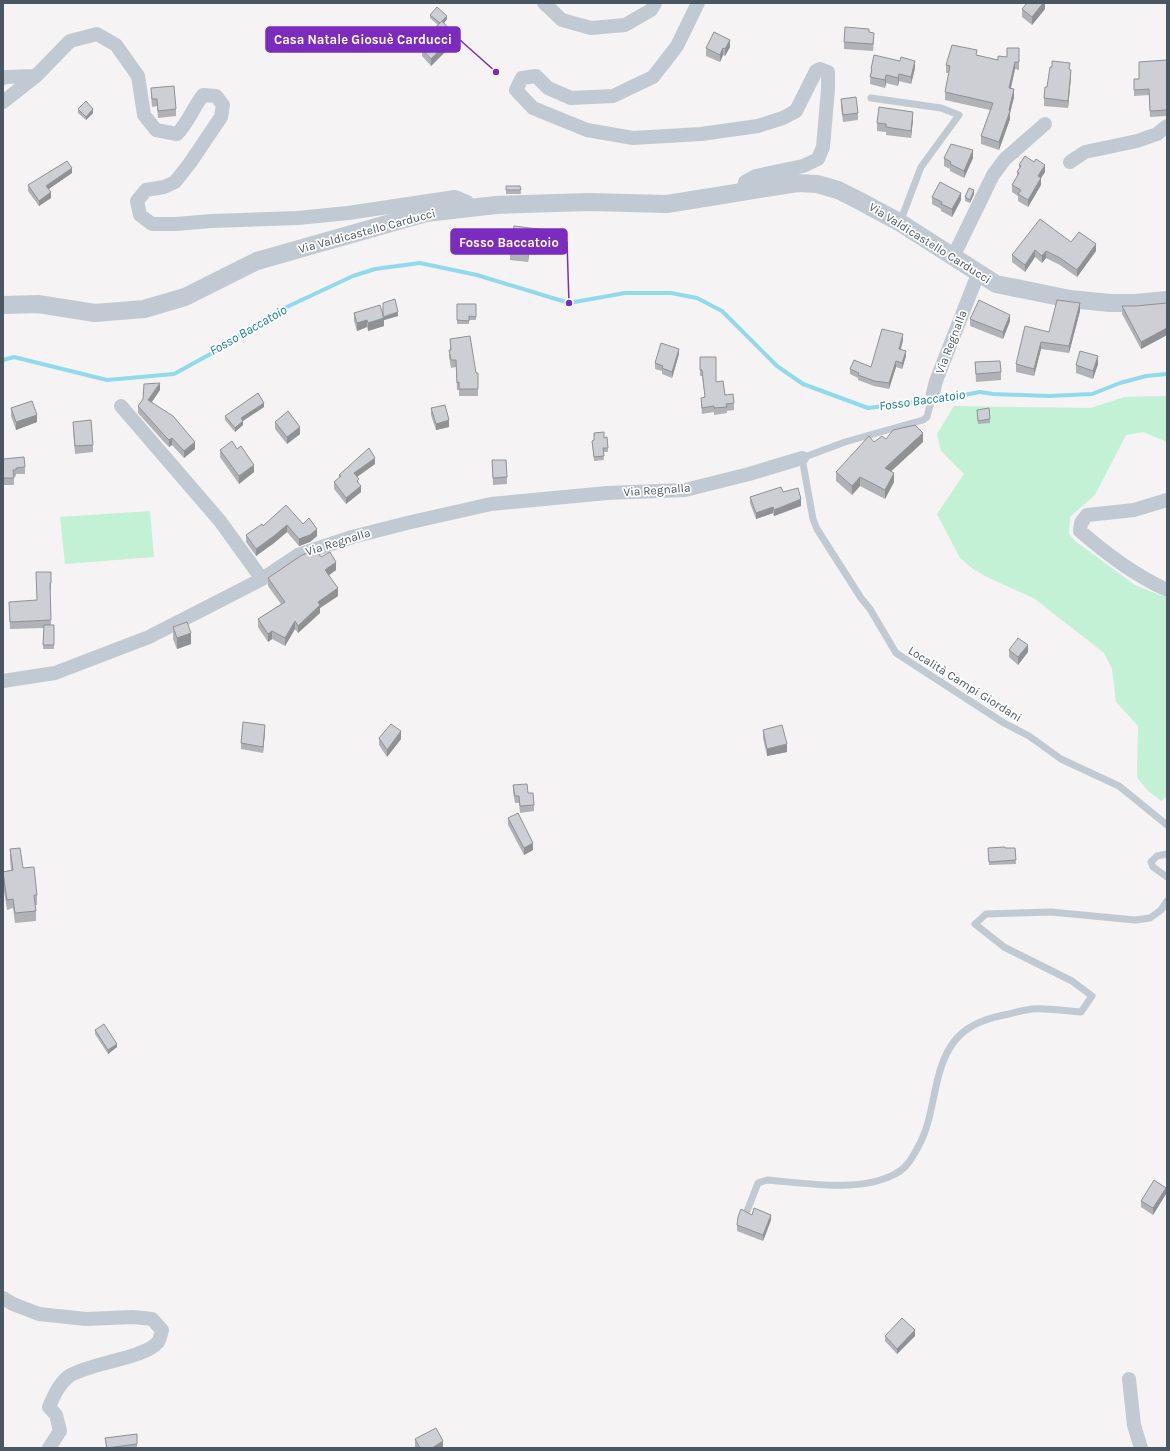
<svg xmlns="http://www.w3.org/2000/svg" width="1170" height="1451" viewBox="0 0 1170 1451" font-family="Karla,sans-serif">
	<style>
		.green { fill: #c3f1d5 }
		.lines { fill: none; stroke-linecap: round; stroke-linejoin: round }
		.stream { stroke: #90daee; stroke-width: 4 }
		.service { stroke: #c1cad2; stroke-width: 7 }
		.minor { stroke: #c1cad2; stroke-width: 14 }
		.tertiary { stroke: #c1cad2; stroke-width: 18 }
		.wall { fill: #b0b2b7 }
		.shaded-wall { fill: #909195 }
		.building { fill: #cdcfd5; stroke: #909195 }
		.labels { text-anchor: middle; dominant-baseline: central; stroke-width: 3.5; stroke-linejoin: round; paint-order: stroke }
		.street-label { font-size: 12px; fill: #4a5661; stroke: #fff }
		.water-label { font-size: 13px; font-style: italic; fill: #0c7c9b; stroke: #fff }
		.leader { fill: none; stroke: #7b2cbf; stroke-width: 1.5 }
		.callout-dot { fill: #7b2cbf; stroke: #fff; stroke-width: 1.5 }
		.callout { fill: #7b2cbf; stroke: #7b2cbf; stroke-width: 1.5 }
		.callout-label { font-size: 13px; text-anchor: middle; font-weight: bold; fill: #fff }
	</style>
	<rect width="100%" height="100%" fill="#f5f3f3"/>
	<path class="green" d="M1167 396V442L1143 432 1126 435 1095 495 1070 517 1069 534 1075 541 1135 585 1167 598V796L1161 801 1147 790 1137 777 1138 726 1116 702 1112 669 1104 653 1035 599 987 577 973 569 960 558 937 514 964 474 941 451 937 434 954 406 1091 408 1124 397Z
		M150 511 154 557 65 564 60 517Z"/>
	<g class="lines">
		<path class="stream" d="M3 360 14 357 107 380 174 374 214 352 276 312 353 276 375 269 420 263 477 275 569 303 625 293H671L697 298 722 311 777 366 803 384 868 408 942 399 980 392 993 394 1049 396 1092 394 1120 383 1146 376 1167 374"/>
		<path class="service" d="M871 98 941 108 959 115 921 167 902 217 899 222
			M933 393 927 417 923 420 845 442 802 458 813 519 817 529 861 598 870 609 896 653 1004 723 1029 736 1061 759 1119 786 1167 825
			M1167 854 1157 856 1151 862 1153 867 1167 877
			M747 1211 758 1183 767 1180C805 1183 860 1193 895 1174 907 1168 912 1158 918 1147 930 1126 932 1101 938 1078 948 1037 968 1021 1009 1014 1016 1012 1024 1010 1032 1009 1048 1008 1065 1011 1081 1012L1092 996 1072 981 1004 947 975 924 986 914 1051 912 1135 920 1150 918 1161 910 1167 901"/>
		<path class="minor" d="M544 3 562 20 591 28 625 25 651 10 655 3
			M698 3 677 46 653 77 613 96 571 98 548 88 536 76 522 78 516 90 533 108 587 130 633 138 701 134 758 126 783 118 796 111 816 71 820 69 828 72V89L823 147 818 159 803 166 756 176 745 182 743 192
			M3 78 6 77 36 76
			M3 102 36 76 70 41 97 34 116 45 138 76 144 115 156 130 177 134C188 123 193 108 203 95L216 96 223 105 221 117 190 163 175 182 164 187 146 190 137 201 140 215 152 224H176L211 221 298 218 348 213 455 197 467 202 470 208
			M1070 162 1085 152 1137 141 1157 134 1167 126
			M953 257 993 175 1005 159 1045 124
			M933 393 936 381 978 274
			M121 406 220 521 262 579
			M1167 500 1134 510 1087 515 1081 523 1080 531C1108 555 1133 574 1167 590
			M3 681 55 673 149 637 262 579 298 555 352 537 407 523 491 504 607 493 685 490 749 474 802 458
			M3 1298 13 1304 39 1314 86 1319 133 1317 152 1319 162 1330C161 1333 160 1339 158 1342 146 1358 89 1363 69 1376 59 1384 54 1395 49 1407L56 1415 60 1431 49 1448
			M1129 1379 1134 1425 1141 1448"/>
		<path class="tertiary" d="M3 305 38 304 95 313 144 309 185 297 257 261 426 213 496 205 589 202 667 204 797 183 817 184 838 190 858 200 899 222 996 284 1070 299 1110 303H1135L1167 300"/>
	</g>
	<path class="wall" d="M1045 3V9L1032 25 1022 17V9Z
		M430 15 447 19 444 23 454 41 449 46V48L431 66 422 56V49L425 46 424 45V38L438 25 430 18Z
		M869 32 874 40 873 51 844 49V42Z
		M730 47 725 56 723 55 720 62 706 56V48Z
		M977 55 998 60 1007 57 1019 56V70L1015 69 1011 88 1014 97 1010 113V119L999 150 981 144V136L990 110 945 100V92L949 73H946V65Z
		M1167 60V116L1150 117 1149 95 1134 96V79H1139Z
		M915 68 911 84 899 81 898 86 886 83 885 88 870 84 871 69Z
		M1070 70 1071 77 1068 108 1044 106V98L1047 87Z
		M151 88 176 109V116L158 118 157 106 152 107 151 95Z
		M841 99 858 113V120L843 122 841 107Z
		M78 109 93 113 86 120 78 113Z
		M913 119 911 138 886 135V132L877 131V123Z
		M944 158H973L964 178 950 171V169L944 166Z
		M1019 165 1045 172 1041 178V185L1028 207 1018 201V196L1012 192V185L1017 176V172L1019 169Z
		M72 173 48 189 51 198 39 206 28 191V185Z
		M506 186H520L521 194H506Z
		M974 194 970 203 965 201V197Z
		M932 197 961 200 952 217 941 211V209L932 204Z
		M538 240 536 255 529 254 528 262 510 260V249Z
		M1071 242 1096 251 1077 277 1060 265 1046 258 1042 263 1035 257 1025 272 1012 262V255Z
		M1167 303V335L1141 349 1122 314V306H1136Z
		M457 304H476V320H469V324H457Z
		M1080 311 1069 353 1041 349 1034 376 1016 372V364L1049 332Z
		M354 313 383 316H398L384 320V326L368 331 367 327 357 331 354 321Z
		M970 319 1010 321 1003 339 970 326Z
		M450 339 476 373H478V396H459V390H457L456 367 451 368 449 357V350H450Z
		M903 340 901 349 906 356 902 369 896 367 889 389 874 386 858 380V378L850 374V369L871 367Z
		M679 354 672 378 662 374V371L655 369V363Z
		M700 357 716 382 725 395 734 403V410L727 411V413L714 415V412L702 414 701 404V398L705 397 702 376H700Z
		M975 362 1001 372V380L976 382Z
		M1098 364 1093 379 1076 373V365Z
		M160 390 152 402 195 449 184 458 172 445 169 447 164 442 138 413V406Z
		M264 407 243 421V425L235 432 225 420V416Z
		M11 408 37 422 16 430 11 416Z
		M431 408 449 427 436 430 431 415Z
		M977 410 990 419V423L978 424Z
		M73 422 93 445V452L75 454 73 429Z
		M275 422 300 434 287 444 275 429Z
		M607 437 608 452H603L604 460 594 461 592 441Z
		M886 439 923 442 891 471 894 482 885 499 860 486 852 495 836 481V472L874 442Z
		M237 449 254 472 239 484 220 457V450Z
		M3 459 25 467V474H16V476L14 477V485H3Z
		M492 460 507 477V484L493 485Z
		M375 464 357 477 361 492 346 504 334 489V482L339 478V475Z
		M750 497 801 506 774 516 773 513 756 519 750 503Z
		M303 524 317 536 310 542 299 546 287 532 274 543 256 556 246 542V535L263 526Z
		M321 557 336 570 329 575 338 596 320 608V613L298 633 295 629 285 646 272 639 268 642 258 627V619L281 604 268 586V578Z
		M51 572V590H50L51 625H54V649H43L44 628 10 629 9 608 37 600Z
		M173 627 191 644 177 649 173 639Z
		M1009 650 1028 652 1018 665 1009 657Z
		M763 730 787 752 767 756 763 738Z
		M265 731 263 753 241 749V743Z
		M379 738 401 739 387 757 379 745Z
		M513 785 528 793 534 805V811L520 813 519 803H515L513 792Z
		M508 818 533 850 524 855 508 825Z
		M988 848H1015L1016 864 989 865Z
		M10 849 23 868 37 895V905H35L36 911V921L15 923 13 908 7 910 3 884V872L11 870 10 859Z
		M95 1030 117 1047 108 1054 95 1034Z
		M1166 1194 1153 1215 1141 1207V1201Z
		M752 1215 771 1220 763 1241 737 1231V1225Z
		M885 1336H915L897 1354 885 1341Z
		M137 1434V1448H106L105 1438Z
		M415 1439 443 1448H416L415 1447Z"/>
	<path class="shaded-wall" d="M1043 3H1045V9L1032 25V17Z
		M447 16V19L441 27V23Z
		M454 34V41L449 46V48L431 66V59Z
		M730 40V47L725 56V49Z
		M723 48V55L720 62V55Z
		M915 61V68L911 84V77Z
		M1015 62V69L1009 96V88Z
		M1071 70V77L1068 108V101Z
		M899 74V81L898 86V78Z
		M886 75V83L885 88V80Z
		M1014 89V97L1010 113V119L999 150V142L1009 110Z
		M93 109V113L86 120V117Z
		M913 112V119L911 138V131Z
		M973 150V158L964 178V171Z
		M1045 165V172L1041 178V185L1028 207V200L1038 176Z
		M72 168V173L46 191V186Z
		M974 190V194L970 203V200Z
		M51 192V198L39 206V201Z
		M961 193V200L952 217V209Z
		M538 229V240L536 255V244Z
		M529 243V254L528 262V251Z
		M1096 244V251L1077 277V270Z
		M1035 250V257L1025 272V265Z
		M1046 251V258L1042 263V256Z
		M1080 303V311L1069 353V346Z
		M398 312V316L384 320V326L368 331V323L383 317Z
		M1010 315V321L1003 339V332Z
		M367 320V327L357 331V323Z
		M1167 328V335L1141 349V342Z
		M903 334V340L899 354V349Z
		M1041 342V349L1034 376V369Z
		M679 349V354L672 378V372Z
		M906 351V356L902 369V363Z
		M1098 356V364L1093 379V371Z
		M896 361V367L889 389V383Z
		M160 383V390L148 407V400Z
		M264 403V407L241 422V418Z
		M37 415V422L16 430V422Z
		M449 420V427L436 430V424Z
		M243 421V425L235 432V428Z
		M300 427V434L287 444V437Z
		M923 433V442L885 477V468Z
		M172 438V445L169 447V440Z
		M195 442V449L184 458V451Z
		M375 458V464L354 479V473Z
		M254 465V472L239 484V476Z
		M894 473V482L885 499V490Z
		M860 477V486L852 495V486Z
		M361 486V492L346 504V498Z
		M801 499V506L774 516V510Z
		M773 507V513L756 519V513Z
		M287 525V532L274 543 256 556V549Z
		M317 529V536L310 542 299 546V539Z
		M336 562V570L325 578V570Z
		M338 588V596L320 608V613L298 633V626L318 602Z
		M295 621V629L285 646V638Z
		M272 631V639L268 642V634Z
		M191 633V644L177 649V638Z
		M1028 645V652L1018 665V657Z
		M265 725V731L263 753V747Z
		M401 731V739L387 757V750Z
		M787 744V752L767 756V749Z
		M533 843V850L524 855V848Z
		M117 1044V1047L108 1054V1050Z
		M1166 1188V1194L1153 1215V1208Z
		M771 1215V1220L763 1241V1235Z
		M915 1330V1336L897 1354V1349Z
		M443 1441V1448H432Z"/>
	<path class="building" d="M1027 3H1043L1032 17 1022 9Z
		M437 7 447 16 440 23 430 15Z
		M442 21 454 34 448 40 449 41 431 59 422 49 429 42 424 38Z
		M845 27 869 29V32L874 33 873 44 844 42Z
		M714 32 730 40 725 49 723 48 720 55 706 48Z
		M952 45 977 50 976 55 998 60V56L1007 57V48H1019V62H1015L1009 88 1014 89 1009 110 1010 111 999 142 981 136 993 103 945 92 950 66 946 65Z
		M874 55 900 61 901 57 915 61 911 77 899 74 898 78 886 75 885 80 870 77 872 70 871 69Z
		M1167 60V110L1150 111 1149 89 1134 90V79H1139V62Z
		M1052 61 1070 63 1069 69 1071 70 1068 101 1044 98 1045 87H1047L1050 67H1052Z
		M174 86 176 109 158 111 157 99H152L151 88Z
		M856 97 858 113 843 115 841 99Z
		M86 101 93 109 86 117 78 109Z
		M879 107 913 112 911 131 886 127V124L877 123Z
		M951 144 973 150 964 171 950 164 951 162 944 158Z
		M1025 156 1034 162 1036 159 1045 165 1038 176 1041 178 1028 200 1018 194 1021 190 1012 185 1019 173 1017 172 1021 166 1019 165Z
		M67 161 72 168 46 186 51 192 39 201 28 185Z
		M940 182 961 193 952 209 941 204 942 202 932 197Z
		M506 186H520L521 190H506Z
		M969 188 974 190 970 200 965 197Z
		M1040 219 1071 242 1079 232 1096 244 1077 270 1060 258 1046 251 1042 256 1035 250 1025 265 1012 255Z
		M514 226 538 229 536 244 529 243 528 251 510 249Z
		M395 299 398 312 383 317V303Z
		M979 300 1010 315 1003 332 970 319Z
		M1057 300 1080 303 1069 346 1041 342 1034 369 1016 364 1025 326 1049 332Z
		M1167 303V328L1141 342 1122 306H1136Z
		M457 304H476V317L469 316V321L457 320Z
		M380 305 384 318 368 323 367 320 357 323 354 313Z
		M882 329 903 334 899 349 906 351 902 363 896 361 889 383 874 381 858 375 859 373 850 369 854 360 871 367Z
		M470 336 476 373H478V389H459V382L457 383 456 360H451L449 350H451L450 339Z
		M661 343 679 349 672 372 662 368 663 366 655 363Z
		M1080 351 1098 356 1093 371 1076 365Z
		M700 357H716V382L723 381 725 395 733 394 734 403 726 404 727 407 714 408V406L702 408 701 398 705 397 702 370H700Z
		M1000 361 1001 372 976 374 975 362Z
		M160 383 148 400 173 416 195 442 184 451 172 438 169 440 164 435 138 406 143 399 144 384Z
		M258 393 264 403 241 418 243 421 235 428 225 416Z
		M32 401 37 415 16 422 11 408Z
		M445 405 449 420 436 424 431 408Z
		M989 408 990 419 978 421 977 410Z
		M288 411 300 427 287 437 275 422Z
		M91 420 93 445 75 446 73 422Z
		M915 425 923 433 885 468 894 473 885 490 860 477 852 486 836 472 869 436 874 442 882 436 886 439 893 430Z
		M604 432V438L607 437 608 448H603L604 456 594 457 592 441 594 440V433Z
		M232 441 237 449 241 446 254 465 239 476 220 450Z
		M369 448 375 458 354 473 359 479 357 481 361 486 346 498 334 482 341 476 339 475Z
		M24 457 25 467 16 468V470H13L14 478H3V459Z
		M492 460H506L507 477 493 478Z
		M781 487 783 492 798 488 801 499 774 510 773 507 756 513 750 497Z
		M286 505 303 524 309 518 317 529 310 535 299 539 287 525 274 536 256 549 246 535 262 524 263 526Z
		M316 550 321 557 330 552 336 562 325 570 338 588 318 602 320 605 298 626 295 621 285 638 272 631 268 634 258 619 285 602 268 578 302 555Z
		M36 572H51V583H50L51 620 10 622 9 602 37 600Z
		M187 622 191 633 177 638 173 627Z
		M44 625H54V645H43Z
		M1018 638 1028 645 1018 657 1009 650Z
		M243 722 265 725 263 747 241 743Z
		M391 724 401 731 387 750 379 738Z
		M782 725 787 744 767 749 763 730Z
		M527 784 528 793H533L534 805 520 806 519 796H515L513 785Z
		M518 813 533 843 524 848 508 818Z
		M1005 847V848H1015L1016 860 989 862 988 848Z
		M20 848 23 868 34 867 37 895H34L36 911 15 913 13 899 7 900 3 872 13 870 10 849Z
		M104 1024 117 1044 108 1050 95 1030Z
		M1154 1180 1166 1188 1153 1208 1141 1201Z
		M754 1208 771 1215 763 1235 737 1225 738 1217 741 1209 752 1215Z
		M902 1318 915 1330 897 1349 885 1336Z
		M436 1428 443 1441 432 1448H420L415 1439Z
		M137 1434V1444L107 1448 105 1438Z"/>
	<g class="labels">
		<g class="street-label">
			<text transform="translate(367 231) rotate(-15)">Via Valdicastello Carducci</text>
			<text transform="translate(930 243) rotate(32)">Via Valdicastello Carducci</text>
			<text transform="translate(951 342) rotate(-69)">Via Regnalla</text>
			<text transform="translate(657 490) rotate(-4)">Via Regnalla</text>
			<text transform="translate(338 542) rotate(-17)">Via Regnalla</text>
			<text transform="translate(965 684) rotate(32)">Località Campi Giordani</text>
		</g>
		<g class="water-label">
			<text transform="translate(248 330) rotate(-30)">Fosso Baccatoio</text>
			<text transform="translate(922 400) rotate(-8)">Fosso Baccatoio</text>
		</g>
	</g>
	<path class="leader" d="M496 72L460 40M569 303L567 242"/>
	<g class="callout-dot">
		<circle cx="496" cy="72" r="4"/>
		<circle cx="569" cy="303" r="4"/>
	</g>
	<g class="callout">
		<rect x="266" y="27" width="194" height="25" rx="4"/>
		<rect x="451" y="229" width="116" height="25" rx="4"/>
	</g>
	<g class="callout-label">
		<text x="363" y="44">Casa Natale Giosuè Carducci</text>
		<text x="509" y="247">Fosso Baccatoio</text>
	</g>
	<rect width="1170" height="1451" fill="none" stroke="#4a5661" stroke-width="8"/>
</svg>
